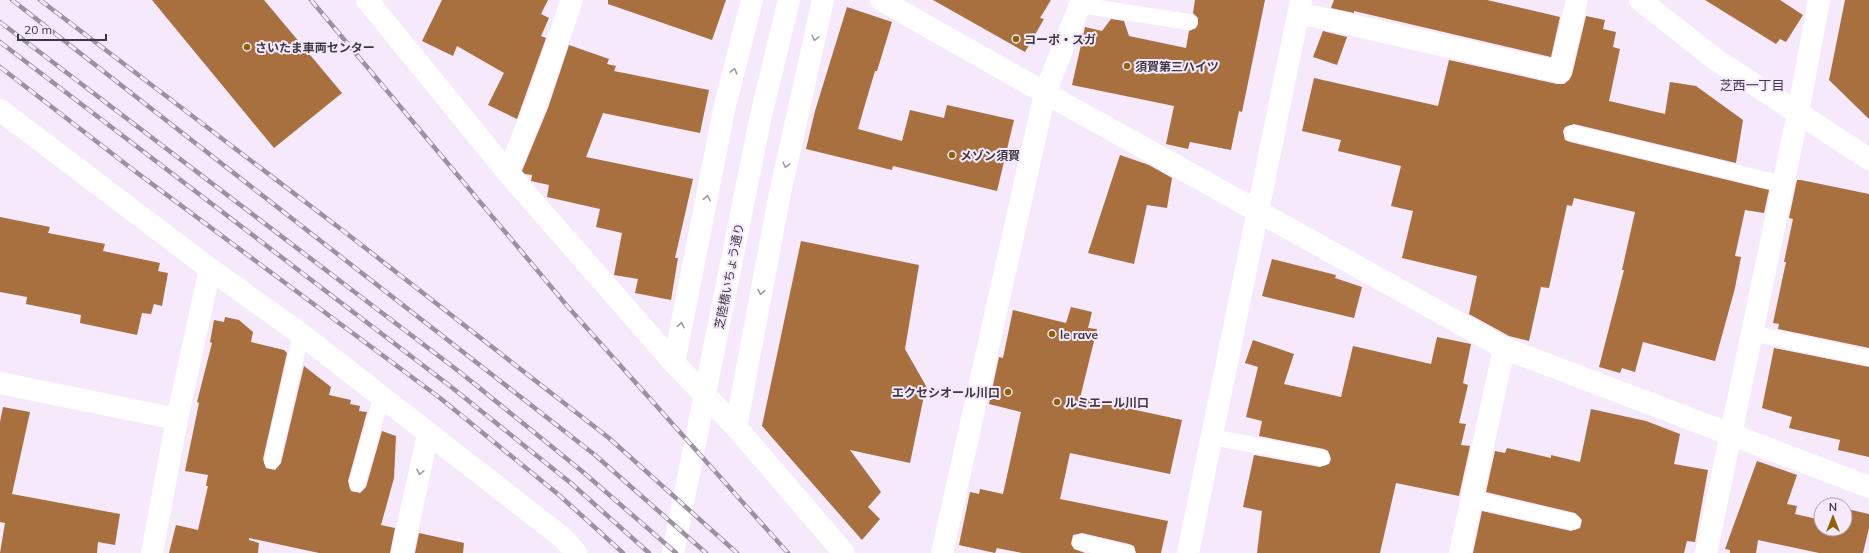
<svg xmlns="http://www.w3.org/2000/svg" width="1869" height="553" viewBox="0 0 1869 553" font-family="Mulish,'Noto Sans JP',sans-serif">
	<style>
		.building { fill: #a86f3f }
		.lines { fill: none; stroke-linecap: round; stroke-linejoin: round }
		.lane { stroke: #fff; stroke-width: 16 }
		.street { stroke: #fff; stroke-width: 22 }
		.secondary { stroke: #fff; stroke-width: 22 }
		.rail-casing { stroke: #9a929f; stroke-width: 4.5 }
		.rail { stroke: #f5e9fb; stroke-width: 3; stroke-dasharray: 9; stroke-linecap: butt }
		.oneway { stroke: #9e9ca0 }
		.poi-dot { fill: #8f620a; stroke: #f5e9fb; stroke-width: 1.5 }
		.labels { text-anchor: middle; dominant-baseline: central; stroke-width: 4; stroke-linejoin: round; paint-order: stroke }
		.poi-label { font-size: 12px; font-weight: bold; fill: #3d3940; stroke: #f5e9fb; text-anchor: start }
		.street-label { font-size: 12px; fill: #3d3940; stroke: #f5e9fb }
		.neighbourhood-label { font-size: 13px; fill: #443a48; stroke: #f5e9fb }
	</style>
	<rect width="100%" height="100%" fill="#f5e9fb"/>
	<path class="building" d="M152 0H264L342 93 274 148Z
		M442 0H548L541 14 549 18 541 36 546 38 517 119 488 105 504 73 457 46 453 56 422 41Z
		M608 0H726L712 40 608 4Z
		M933 0H1051L1040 18 1044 19 1025 52Z
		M1195 0H1265L1242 112 1239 111 1231 150 1190 142 1188 149 1166 144 1174 106 1072 85 1085 27 1102 31 1111 19 1124 21 1129 36 1186 48 1189 31 1196 28 1198 24V18L1193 13Z
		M1334 0H1487L1560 17 1551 57 1354 11V13L1331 8Z
		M1705 0H1780L1803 15 1786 42 1780 39 1776 44Z
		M1845 0H1869V119L1829 80Z
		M847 7 892 22 877 71H875L866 101 858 129 902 141 910 110 944 118 947 105 1014 120 997 191 893 166 892 170 806 149 815 111Z
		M1586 16 1605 20 1603 29 1616 32 1613 47 1620 49 1609 101 1665 114 1670 82 1696 86 1743 120 1736 163 1574 124 1565 127 1563 131 1565 140 1570 142 1769 190 1764 213 1745 210 1735 256 1741 257 1735 288 1715 361 1643 342 1635 372 1622 368 1620 373 1599 367 1624 270H1622L1635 212 1574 198 1572 206 1567 205 1549 288 1541 287 1529 341 1509 336 1469 314 1477 276 1402 258 1413 211 1391 206 1401 166 1338 151 1341 140 1302 131 1314 78 1438 106 1449 60 1557 84H1564L1569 80 1572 75Z
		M1323 31 1347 37 1337 65 1313 57Z
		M569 45 609 59 607 64 616 66 614 71 709 90 700 133 603 113 586 157 693 179 675 258H678L671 300 635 293 638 279 614 275 622 233 596 227 600 209 547 197 549 185 531 181 532 175 525 174 522 171 548 108Z
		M1120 155 1149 165 1172 178 1167 208 1147 205 1134 264 1088 253Z
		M1797 180H1801L1869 194V348L1778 329 1779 324 1773 323 1786 262H1784L1793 219 1789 218Z
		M0 217 50 227 48 233 105 244 103 251 160 263 158 271 168 273 162 306 154 304 151 314 142 313 137 335 80 323 81 315 26 304 27 297 0 292Z
		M801 241 919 265 905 349 926 386 910 463 850 450 881 492 868 507 880 519 862 540 762 426Z
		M1272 259 1336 275 1335 278 1362 287 1354 318 1262 296Z
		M1071 307 1092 312 1088 328 1097 329 1080 398 1182 420 1170 474 1070 453 1060 499 1168 521 1161 553H1136L1134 546 1129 544 1082 533 1073 535 1071 544 1074 549 1085 553H1022L997 548 995 553 959 545 970 492 979 494 980 489 1003 494 1021 412 989 404 999 357 1003 358 1013 310 1066 323Z
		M225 317 239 320 253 332 251 342 284 350 287 353 263 459 266 468 275 470 281 463 304 366 331 387 329 395 351 400 350 404 360 406 359 411 367 412 348 481 351 491 360 493 366 487 382 431 396 436 394 478 381 525 395 528 390 553H319L249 538V540L259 543 258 553H169L176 525 198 530 208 486H206L208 475 185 471 199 403 197 402 212 343 210 342 214 320 224 322Z
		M1437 337 1471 344 1463 383 1468 385 1459 423 1466 424 1461 445 1470 446 1459 496 1396 483 1380 553H1257L1262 511 1243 507 1254 455 1320 467 1329 464 1331 459 1328 451 1324 449 1259 436 1262 421 1246 417 1258 367 1245 363 1253 340 1294 354 1284 384 1341 397 1353 346 1431 364Z
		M1774 348 1869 367V457L1838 450 1840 440 1789 428 1792 417 1762 408Z
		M3 407 30 412 12 494 120 514 115 545 98 542 97 553H0L5 523 0 522V422Z
		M1591 409 1646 421 1680 434 1674 464 1708 470 1695 542 1687 541 1684 553H1473L1482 511 1571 531 1580 528 1582 520 1575 513 1486 492 1495 451 1505 453 1507 448 1551 458V455L1580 462Z
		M1757 461 1797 475 1787 504 1797 506 1795 514 1821 520V529H1845L1847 509 1869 514V528L1863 553H1819L1758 540 1756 553H1730V550L1725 549Z
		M419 533 464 543 463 553H415Z"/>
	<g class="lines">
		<path class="lane" d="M1080 5 1189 22
			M1572 133 1783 184
			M1751 333 1869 358
			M1212 437 1322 458
			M272 461 301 334
			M357 484 382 395
			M1472 499 1573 522
			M1080 542 1127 553"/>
		<path class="street" d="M881 0 1045 93 1504 348 1869 487
			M1299 13 1560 72 1577 0
			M0 110 210 269 301 334 563 538 576 553
			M508 173 536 104 572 0
			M674 363 725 105 752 0
			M0 383 177 419
			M736 427 779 198 823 0
			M152 553 177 419 210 269
			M402 553 428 434
			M942 553 1045 93 1082 0
			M1188 553 1301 0
			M1460 553 1504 348
			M1706 553 1798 113 1819 0"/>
		<path class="secondary" d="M367 0 508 173 674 363 736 427 844 553
			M1640 0 1715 59 1869 159
			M673 553 761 115 789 0"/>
		<g class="rail-casing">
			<path id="rail" d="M12 0 595 455 706 553
				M40 0 346 233 609 438 737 553
				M311 0 568 307 788 553
				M0 22 461 373 583 472 676 553
				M0 42 450 386 572 484 649 553
				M0 67 136 172 440 398 559 495 623 553"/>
		</g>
		<use href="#rail" class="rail"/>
	</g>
	<defs><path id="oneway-chevron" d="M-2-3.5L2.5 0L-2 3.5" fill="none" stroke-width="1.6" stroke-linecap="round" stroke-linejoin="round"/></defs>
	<g class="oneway">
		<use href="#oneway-chevron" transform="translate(815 38) rotate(103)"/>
		<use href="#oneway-chevron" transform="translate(734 71) rotate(-75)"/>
		<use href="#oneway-chevron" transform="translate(786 165) rotate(103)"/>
		<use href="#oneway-chevron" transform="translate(707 198) rotate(-79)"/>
		<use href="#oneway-chevron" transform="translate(761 292) rotate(101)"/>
		<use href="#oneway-chevron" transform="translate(681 325) rotate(-79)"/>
		<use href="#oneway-chevron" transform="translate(420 472) rotate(102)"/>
	</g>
	<g class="poi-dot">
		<circle cx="1016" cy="39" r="4"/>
		<circle cx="247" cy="47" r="4"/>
		<circle cx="1127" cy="66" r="4"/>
		<circle cx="952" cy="155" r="4"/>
		<circle cx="1052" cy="334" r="4"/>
		<circle cx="1008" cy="392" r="4"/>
		<circle cx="1057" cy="402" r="4"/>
	</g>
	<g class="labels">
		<g class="poi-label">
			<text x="1024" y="39">コーポ・スガ</text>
			<text x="255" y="47">さいたま車両センター</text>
			<text x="1135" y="66">須賀第三ハイツ</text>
			<text x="960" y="155">メゾン須賀</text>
			<text x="1060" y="334">le rave</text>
			<text x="1000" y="392" text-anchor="end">エクセシオール川口</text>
			<text x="1065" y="402">ルミエール川口</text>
		</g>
		<g class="street-label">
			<text transform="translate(729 276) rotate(-79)">芝陸橋いちょう通り</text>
		</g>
		<g class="neighbourhood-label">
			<text x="1752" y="85">芝西一丁目</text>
		</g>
	</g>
	<g transform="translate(1833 517)"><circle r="19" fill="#f5e9fb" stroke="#aba3b0"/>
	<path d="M0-3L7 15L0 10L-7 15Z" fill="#8f620a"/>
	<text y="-6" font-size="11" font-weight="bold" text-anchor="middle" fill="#3d3940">N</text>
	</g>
	<path d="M18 34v6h88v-6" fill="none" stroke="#3d3940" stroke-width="2"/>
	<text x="24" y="34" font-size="12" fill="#3d3940" stroke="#f5e9fb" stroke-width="3" paint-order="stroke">20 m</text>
</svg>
